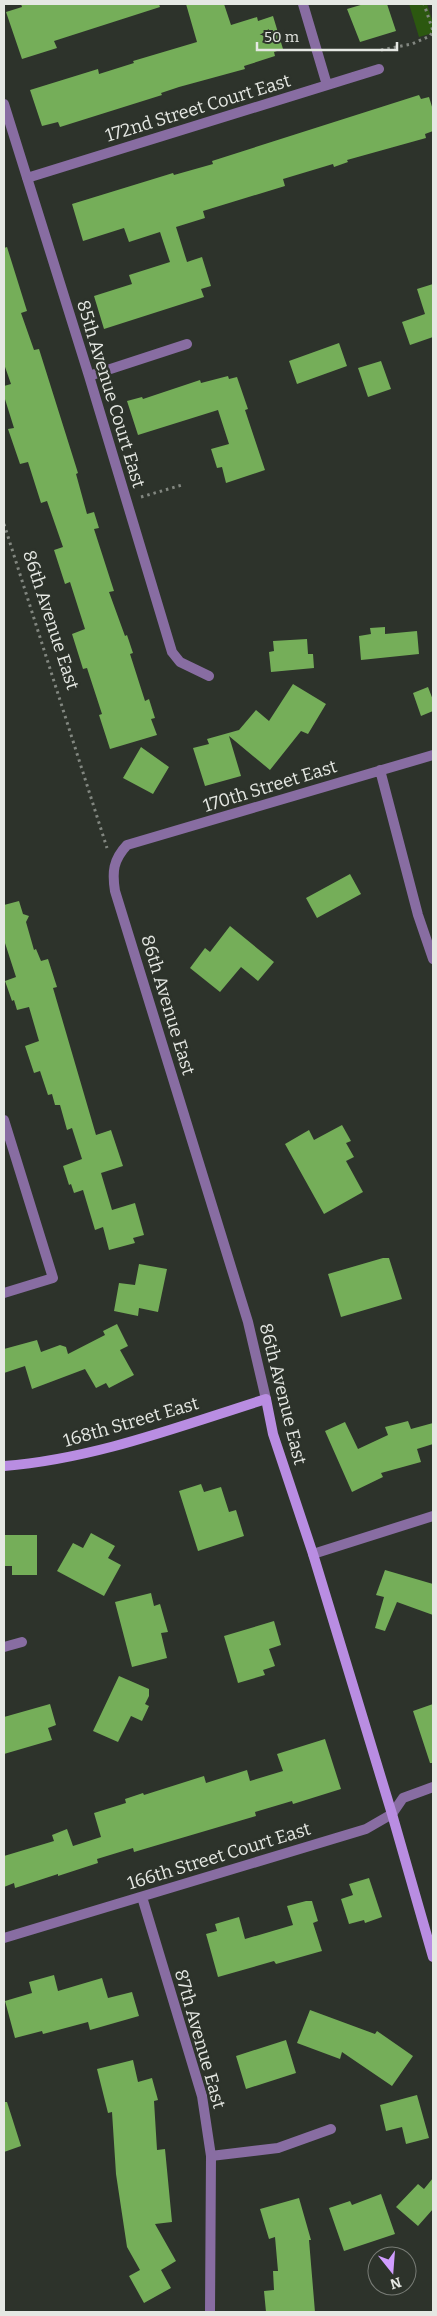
<svg xmlns="http://www.w3.org/2000/svg" width="437" height="2316" viewBox="0 0 437 2316" font-family="Bitter,serif">
	<style>
		.green { fill: #2c5810 }
		.building { fill: #75ae59 }
		.lines { fill: none; stroke-linecap: round; stroke-linejoin: round }
		.path { stroke: #828780; stroke-width: 3; stroke-dasharray: 2.5 4; stroke-linecap: butt }
		.street { stroke: #886da2; stroke-width: 10 }
		.secondary { stroke: #b98de2; stroke-width: 10 }
		.labels { text-anchor: middle; dominant-baseline: central; stroke-width: 5; stroke-linejoin: round; paint-order: stroke }
		.street-label { font-size: 18px; fill: #e5e8e3; stroke: #2d332b }
	</style>
	<rect width="100%" height="100%" fill="#2d332b"/>
	<path class="green" d="M409 4H427L433 23V33L419 37Z"/>
	<path class="building" d="M21 4H159L160 7 54 41 57 48 22 59 6 12 22 7Z
		M186 4H224L231 25 257 17 258 21 273 16 283 49 274 52 275 56 244 66 245 69 179 87 161 93 162 95 60 127 58 122 42 126 30 90 98 69 99 74 134 63 133 61 197 42Z
		M364 4H387L396 31 360 42 347 9Z
		M419 95 421 99 429 97 433 110V131L425 134 426 138 347 160 348 162 334 167 333 164 283 179 285 186 203 211 205 218 176 227 187 262 202 257 211 286 201 289 204 297 104 329 94 296 132 284 129 275 170 262 160 232 129 242 124 228 83 241 72 204 173 173 174 175 213 164 212 161Z
		M7 247 27 311 21 313 34 350 39 349 78 473 76 474 87 514 94 512 99 528 94 529 114 591 109 592 125 636 127 635 133 653 130 654 145 701 149 699 155 718 151 719 157 735 110 749 99 715 102 714 87 668 83 669 72 634 85 629 70 582 65 584 54 550 63 547 47 501 41 503 28 462 20 464 8 429 14 428 4 396V386L11 384 4 364V248Z
		M433 284V337L410 345 402 322 425 314 417 289Z
		M339 343 347 366 297 384 289 361Z
		M381 361 391 389 368 397 358 368Z
		M228 376 229 379 237 377 248 409 245 410 265 470 226 483 222 467 217 468 211 449 229 444 218 410 138 435 127 401 142 397 143 399 200 380 201 383Z
		M385 627V634L417 631 419 654 361 660 359 636 371 634 370 628Z
		M307 639 308 654H313L314 668 271 672 269 652 274 651 273 641Z
		M293 684 326 704 308 734 301 731 270 770 229 736 241 776 205 786 193 748 209 744 207 739 239 730 256 710 269 721Z
		M428 687 433 700V711L421 716 413 693Z
		M141 747 169 767 153 794 123 778Z
		M350 874 361 894 317 918 306 898Z
		M19 901 23 914 29 916 26 922 34 950 36 949 41 961 48 959 57 987 53 988 96 1135 111 1130 123 1166 101 1173 112 1210 135 1203 144 1235 133 1238 135 1243 109 1250 103 1227 95 1230 83 1190 74 1193 71 1184 69 1185 63 1166 82 1159 72 1128 67 1130 60 1105H55L52 1094 48 1095 40 1071 34 1073 25 1046 39 1041 29 1007 17 1010 14 1000 12 1001 5 981 16 977 4 940V905Z
		M230 926 274 962 258 981 241 967 220 992 190 968 205 948 210 952Z
		M342 1125 351 1141 346 1143 354 1157 346 1161 363 1192 324 1214 285 1144 309 1130 314 1140Z
		M383 1258H389L402 1299 341 1317 328 1274Z
		M139 1264 167 1269 158 1312 139 1308 138 1316 114 1311 119 1283 135 1285Z
		M117 1324 128 1346 120 1350 134 1375 109 1388 106 1383 96 1388 85 1369 32 1389 25 1366 4 1373V1349L37 1340 41 1352 60 1345 66 1347 68 1354 105 1335 103 1331Z
		M408 1421 411 1429 433 1423V1444L417 1449 421 1462 381 1473 383 1477 352 1492 325 1431 345 1422 358 1449 388 1435 385 1427Z
		M201 1484 204 1492 221 1487 229 1512 236 1510 244 1536 198 1551 179 1491Z
		M91 1533 115 1546 108 1558 121 1565 104 1596 57 1571 73 1543 83 1548Z
		M4 1535H37V1575H12V1566H4Z
		M385 1570 433 1584V1615L397 1602 385 1631 375 1628 384 1597 376 1595Z
		M151 1593 154 1606 160 1604 168 1632 161 1633 167 1658 132 1667 115 1602Z
		M274 1621 281 1645 269 1649 275 1666 263 1670 265 1675 238 1683 224 1636Z
		M119 1676 149 1689V1696L145 1704 149 1706 142 1721 131 1716 118 1742 93 1731Z
		M50 1704 56 1725 48 1728 52 1740 4 1754V1717Z
		M433 1704V1763H430L413 1711Z
		M325 1739 341 1789 293 1804 292 1801 255 1812 256 1816 134 1852 133 1848 97 1859 98 1863 58 1876V1874L15 1888 14 1883 4 1887V1856L54 1841 52 1835 67 1829 73 1846 101 1837 94 1813 126 1803 125 1799 143 1793 144 1795 204 1776 206 1783 247 1770 250 1781 283 1771 277 1754Z
		M369 1878 382 1917 365 1923 364 1920 349 1924 341 1899 353 1895 349 1884Z
		M306 1901H312L318 1921 313 1923 322 1951 276 1964 274 1961 218 1977 206 1934 217 1931 215 1924 239 1917 245 1939 293 1925 287 1906Z
		M54 1975 58 1991 102 1978 108 1998 132 1992 139 2016 90 2030 88 2022 43 2034 42 2031 15 2038 5 2001 32 1993 29 1982Z
		M310 2010 375 2034 377 2031 413 2056 392 2086 342 2052 340 2059 297 2043Z
		M286 2040 296 2073 246 2089 236 2056Z
		M133 2060 138 2082 152 2078 158 2100 154 2101 157 2150 165 2149 172 2222 155 2224 176 2261 161 2270 171 2288 144 2303 129 2276 140 2270 127 2247 116 2174 112 2112 108 2113 97 2069Z
		M417 2095 429 2138 406 2144 402 2127 386 2131 380 2105Z
		M4 2102H7L21 2146 4 2152Z
		M433 2178V2209L418 2226 396 2207 418 2184 424 2189Z
		M381 2194 395 2234 344 2251 329 2208 350 2201 352 2205Z
		M299 2198 311 2240H309L315 2312H266L264 2291 274 2290 273 2271H278L275 2237 269 2239 260 2209Z"/>
	<g class="lines">
		<path class="path" d="M381 50 412 44 430 36 433 31 424 4
			M141 497 182 485
			M4 524 107 848"/>
		<path class="street" d="M303 4 327 85
			M4 104 89 376 172 652 180 662 209 676
			M27 178 379 69
			M89 376 187 344
			M380 770 418 915 433 959
			M4 1120 53 1278 4 1293
			M266 1399 248 1322 115 891C112 872 113 860 127 845L433 755
			M313 1554 433 1516
			M4 1647 22 1642
			M142 1897 202 2096 211 2156 210 2312
			M4 1938 366 1829 392 1814 403 1798 433 1787
			M211 2156 278 2148 331 2129"/>
		<path class="secondary" d="M4 1466C94 1459 180 1426 266 1399L273 1434 313 1554 392 1814 433 1957"/>
	</g>
	<g class="labels">
		<g class="street-label">
			<text transform="translate(198 108) rotate(-17)">172nd Street Court East</text>
			<text transform="translate(111 394) rotate(73)">85th Avenue Court East</text>
			<text transform="translate(51 620) rotate(72)">86th Avenue East</text>
			<text transform="translate(270 786) rotate(-17)">170th Street East</text>
			<text transform="translate(168 1005) rotate(73)">86th Avenue East</text>
			<text transform="translate(283 1394) rotate(76)">86th Avenue East</text>
			<text transform="translate(131 1422) rotate(-16)">168th Street East</text>
			<text transform="translate(219 1856) rotate(-17)">166th Street Court East</text>
			<text transform="translate(200 2039) rotate(74)">87th Avenue East</text>
		</g>
	</g>
	<rect width="437" height="2316" fill="none" stroke="#e5e8e3" stroke-width="10"/>
	<g transform="translate(392 2271) rotate(163)"><circle r="24" fill="#2d332b" stroke="#777b75"/>
	<path d="M0-4L9 19L0 12L-9 19Z" fill="#d09dff"/>
	<text y="-8" font-size="14" font-weight="bold" text-anchor="middle" fill="#e5e8e3">N</text>
	</g>
	<path d="M257 42v8h140v-8" fill="none" stroke="#e5e8e3" stroke-width="2.5"/>
	<text x="264" y="42" font-size="15" fill="#e5e8e3" stroke="#2d332b" stroke-width="4" paint-order="stroke">50 m</text>
</svg>
